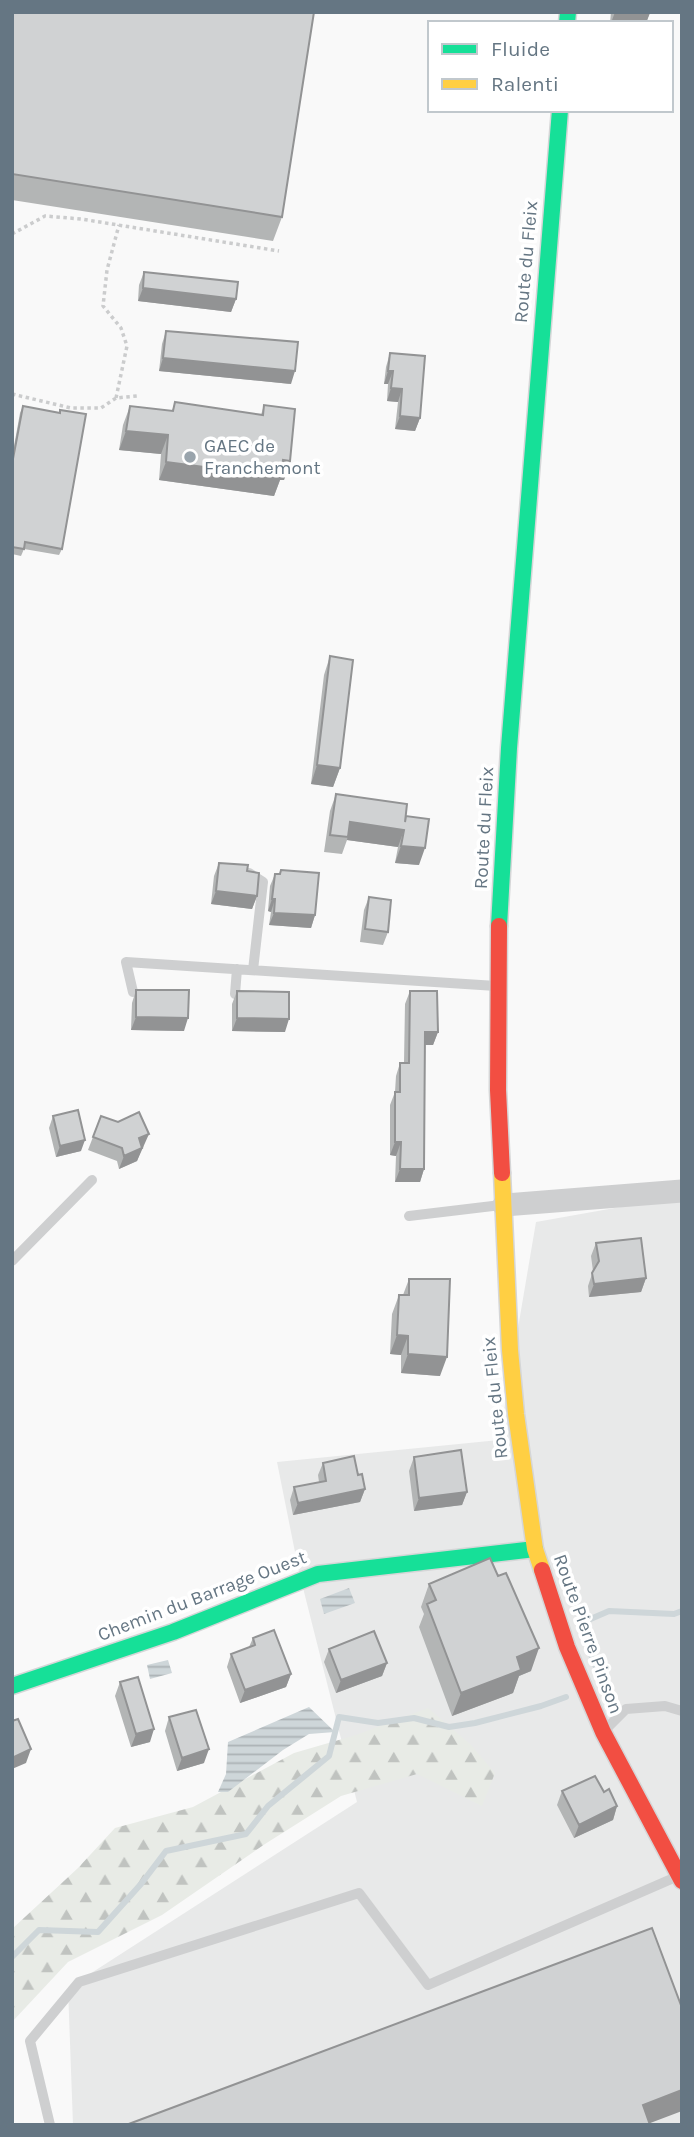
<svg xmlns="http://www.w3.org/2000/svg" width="694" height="2137" viewBox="0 0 694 2137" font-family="Karla,sans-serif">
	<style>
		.built { fill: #e8e9e9 }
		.forest { fill: url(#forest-firs) }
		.water { fill: url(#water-rules) }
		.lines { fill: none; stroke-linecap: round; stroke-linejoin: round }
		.stream { stroke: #ced6d9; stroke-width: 6 }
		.fast-casing { stroke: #d5d6d7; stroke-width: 19 }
		.slow-casing { stroke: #d5d6d7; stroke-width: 19 }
		.jam-casing { stroke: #d5d6d7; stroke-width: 19 }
		.path { stroke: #cbcccd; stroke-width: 3.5; stroke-dasharray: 3.5 3.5; stroke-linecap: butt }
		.lane { stroke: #cecfd0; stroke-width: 10 }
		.street { stroke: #cecfd0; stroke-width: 23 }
		.fast { stroke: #16e098; stroke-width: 16 }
		.slow { stroke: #ffcf43; stroke-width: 16 }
		.jam { stroke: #f24e42; stroke-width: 16 }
		.wall { fill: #b3b5b5 }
		.shaded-wall { fill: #929394 }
		.building { fill: #d0d2d3; stroke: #929394; stroke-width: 2 }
		.poi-dot { fill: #99a4ac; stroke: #fff; stroke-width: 2.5 }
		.labels { text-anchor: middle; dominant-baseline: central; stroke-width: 7; stroke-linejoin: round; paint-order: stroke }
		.street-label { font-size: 19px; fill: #657683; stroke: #fff }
		.poi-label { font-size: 19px; fill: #657683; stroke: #fff; text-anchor: start }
	</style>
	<defs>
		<pattern id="forest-firs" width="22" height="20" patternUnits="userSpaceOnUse" patternTransform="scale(1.75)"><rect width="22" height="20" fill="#e8ebe6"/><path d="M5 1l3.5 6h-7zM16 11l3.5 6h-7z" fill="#c0c3c0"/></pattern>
		<pattern id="water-rules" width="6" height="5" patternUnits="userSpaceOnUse" patternTransform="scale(1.75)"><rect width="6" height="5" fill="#ced6d9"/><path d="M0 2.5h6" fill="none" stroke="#abb2b5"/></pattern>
	</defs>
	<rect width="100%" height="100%" fill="#f9f9f9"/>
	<path class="built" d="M682 1196V2125H73L68 1988 357 1802 299 1572 277 1462 499 1440 536 1222Z"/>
	<path class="forest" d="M428 1708 470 1744 495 1773 482 1806 417 1774 341 1796 265 1844 162 1915 68 1962 12 2022V1929L78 1868 115 1828 193 1807 294 1753 356 1735Z"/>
	<path class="water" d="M349 1588 355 1603 324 1614 320 1599Z
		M168 1660 172 1673 150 1679 147 1665Z
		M309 1707 335 1732 309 1734 283 1750 228 1792H218L226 1774 228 1742Z"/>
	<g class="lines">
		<path class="stream" d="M601 1680 579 1624 609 1611 674 1614 682 1611
			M12 1957 39 1930 98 1932 141 1884 166 1851 246 1834 268 1806 329 1756 339 1717 378 1723 414 1718 449 1727 475 1723 541 1706 566 1697"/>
		<g class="fast-casing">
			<path id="fast" d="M567 23 568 12
				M499 926 509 748 560 110
				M12 1686 173 1632 318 1574 535 1549"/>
		</g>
		<g class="slow-casing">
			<path id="slow" d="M502 1173 510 1350 516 1414 535 1549 542 1570"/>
		</g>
		<g class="jam-casing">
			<path id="jam" d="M499 926 498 1090 502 1173
				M542 1570 567 1647 603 1732 682 1881"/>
		</g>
		<path class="path" d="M12 234 45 216 81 219 279 251
			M12 394 71 408H101L116 398 137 396
			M116 398 127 346 121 328 103 306 107 270 119 225"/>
		<path class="lane" d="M249 873 263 882 253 970
			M133 992 126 962 496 986
			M235 994 237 969
			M409 1216 501 1205
			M12 1261 92 1180
			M607 1728 626 1709 665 1706 682 1711
			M50 2125 30 2041 79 1982 359 1893 428 1985 676 1877"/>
		<path class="street" d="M504 1205 682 1191"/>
		<use href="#fast" class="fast"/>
		<use href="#slow" class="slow"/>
		<use href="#jam" class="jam"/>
	</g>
	<path class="wall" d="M12 12 282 217 273 241 12 200Z
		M611 12H650L646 23H610Z
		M144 272 236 299 231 312 138 301 139 285Z
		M166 331 291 384 159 371 162 344Z
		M390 353 420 418 415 431 395 429 398 402 387 401 388 384H384L386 367Z
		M175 402 261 415 264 405 290 461 284 480H280L274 496 159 480 161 454 119 450 123 425 130 406 172 411Z
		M23 406 62 549 59 555 24 549 21 556 12 554V457L20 413Z
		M330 656 340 768 333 787 311 784 324 675Z
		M336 794 406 818 419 865 395 863 398 847 347 840 342 854 324 852 330 811Z
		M219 863 257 896 252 909 211 904 214 876Z
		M281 870 315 915 311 928 269 925 271 912 268 911 270 886 275 874H279Z
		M369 897 388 932 383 945 360 942 364 910Z
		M136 990 184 1031 131 1030 132 1003Z
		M237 991 285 1032 232 1031V1004Z
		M410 991 438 1032 433 1045H425L424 1169 420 1182H395L396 1156 390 1155V1105L395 1092 396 1076 400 1063H404L405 1004Z
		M53 1116 81 1151 56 1157 49 1128Z
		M101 1116 144 1147 142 1148 137 1161 119 1169 117 1161 88 1150Z
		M596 1243 646 1278 641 1292 589 1297 588 1286 593 1271 591 1256Z
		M409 1279 440 1376 401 1373V1355L390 1354 392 1314 399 1295H403Z
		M414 1457 467 1492 462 1505 414 1511 409 1471Z
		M323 1463 358 1475 365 1489 360 1502 293 1515 290 1500 294 1487 319 1482 318 1475Z
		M429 1584 531 1671 519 1676 513 1693 452 1716 419 1627 424 1614 421 1607Z
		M253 1638 291 1674 286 1687 240 1703 227 1667 231 1654 249 1647Z
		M329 1649 387 1663 382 1676 336 1693 324 1662Z
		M120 1682 150 1742 131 1747 115 1696Z
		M169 1717 204 1763 177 1771 165 1731Z
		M562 1791 604 1792 617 1806 613 1820 574 1838 557 1805Z"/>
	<path class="shaded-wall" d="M615 12H637L650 13 646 23H611Z
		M143 288 236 299 231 312 138 301Z
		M163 358 295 371 291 384 159 371Z
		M388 371H393L388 384H384Z
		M391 388 402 389 398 402 387 401Z
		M400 416 420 418 415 431 395 429Z
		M126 431 168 435 161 454 119 450Z
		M283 460 290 461 284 480H280L274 496 159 480 166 462Z
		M317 765 340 768 333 787 311 784Z
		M350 822 404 830 398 847 347 840Z
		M401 846 425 848 419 865 395 863Z
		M216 891 257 896 252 909 211 904Z
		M272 899H275L271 912 268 911Z
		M274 913 315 915 311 928 269 925Z
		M136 1017 188 1018 184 1031 131 1030Z
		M237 1018 289 1019 285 1032 232 1031Z
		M425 1032H438L433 1045H421Z
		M149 1134 137 1161 119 1169 124 1156 139 1138Z
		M85 1140 81 1151 56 1157 60 1146Z
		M395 1142H401L396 1156 390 1155Z
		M400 1169H424L420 1182H395Z
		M646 1278 641 1292 589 1297 594 1284Z
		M397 1335 408 1336 401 1355 390 1354Z
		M408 1354 447 1357 440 1376 401 1373Z
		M365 1489 360 1502 293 1515 298 1503Z
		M467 1492 462 1505 414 1511 419 1498Z
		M539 1648 531 1671 519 1676 513 1693 452 1716 461 1693 517 1657Z
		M387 1663 382 1676 336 1693 341 1680Z
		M291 1674 286 1687 240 1703 245 1690Z
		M154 1729 150 1742 131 1747 136 1734Z
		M31 1749 26 1763 12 1769V1758Z
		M209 1749 204 1763 177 1771 182 1758Z
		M617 1806 613 1820 574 1838 579 1825Z
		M682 2090V2111L645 2125 643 2105Z"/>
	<path class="building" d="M12 12H314L282 217 12 174Z
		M144 272 238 282 236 299 143 288Z
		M166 331 298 342 295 371 163 358Z
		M390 353 425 356 420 418 400 416 402 389 391 388 393 371H388Z
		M175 402 263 415 264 405 295 409 290 461 283 460 281 477 166 462 168 435 126 431 130 406 173 411Z
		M23 406 60 413V410L86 414 62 549 25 542 24 549 12 547V464Z
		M330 656 353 660 340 768 317 765Z
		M336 794 407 804 405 822 406 816 429 819 425 848 401 846 404 830 350 822 348 837 330 835Z
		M219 863 248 865 247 871 259 873 257 896 216 891Z
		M281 870 319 873 315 915 274 913 275 899H272L275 874H280Z
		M369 897 391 900 388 932 365 929Z
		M136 990H189L188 1018 136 1017Z
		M237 991 289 992V1019L237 1018Z
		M410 991H437L438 1032H425L424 1169H400L401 1142H395V1092H400V1063H409Z
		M78 1110 85 1140 60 1146 53 1116Z
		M139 1112 149 1134 139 1138 142 1148 124 1156 122 1148 93 1137 101 1116 118 1122Z
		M641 1238 646 1278 594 1284 592 1273 599 1261 596 1243Z
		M409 1279H450L447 1357 408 1354V1336L397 1335 399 1295H409Z
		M461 1450 467 1492 419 1498 414 1457Z
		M354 1456 358 1475 362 1474 365 1489 298 1503 294 1487 326 1481 323 1463Z
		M490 1558 498 1576 506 1573 539 1648 517 1657 521 1670 461 1693 427 1604 436 1600 429 1584Z
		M274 1630 291 1674 245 1690 231 1654 255 1645 253 1638Z
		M374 1631 387 1663 341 1680 329 1649Z
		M138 1677 154 1729 136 1734 120 1682Z
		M196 1710 209 1749 182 1758 169 1717Z
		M18 1719 31 1749 12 1758V1721Z
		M595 1776 604 1792 609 1789 617 1806 579 1825 562 1791Z
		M652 1928 682 2008V2090L643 2105 650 2125H126Z"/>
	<circle class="poi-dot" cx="190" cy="457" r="7"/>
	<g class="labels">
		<g class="street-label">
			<text transform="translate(526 262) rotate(-85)">Route du Fleix</text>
			<text transform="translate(484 828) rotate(-87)">Route du Fleix</text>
			<text transform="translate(495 1398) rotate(-96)">Route du Fleix</text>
			<text transform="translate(202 1596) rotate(-21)">Chemin du Barrage Ouest</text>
			<text transform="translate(588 1634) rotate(70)">Route Pierre Pinson</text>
		</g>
		<g class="poi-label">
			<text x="204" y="446">GAEC de<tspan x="204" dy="22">Franchemont</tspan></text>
		</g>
	</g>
	<rect width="694" height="2137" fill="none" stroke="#657683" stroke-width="28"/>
	<rect x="428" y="21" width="245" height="91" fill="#ffffff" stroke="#c1c8cd" stroke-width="2"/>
	<rect x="442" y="44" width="35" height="10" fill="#16e098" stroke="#c1c8cd" stroke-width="2"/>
	<text x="491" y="56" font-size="21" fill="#657683">Fluide</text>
	<rect x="442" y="79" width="35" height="10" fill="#ffcf43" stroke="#c1c8cd" stroke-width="2"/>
	<text x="491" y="91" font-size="21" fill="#657683">Ralenti</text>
</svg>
